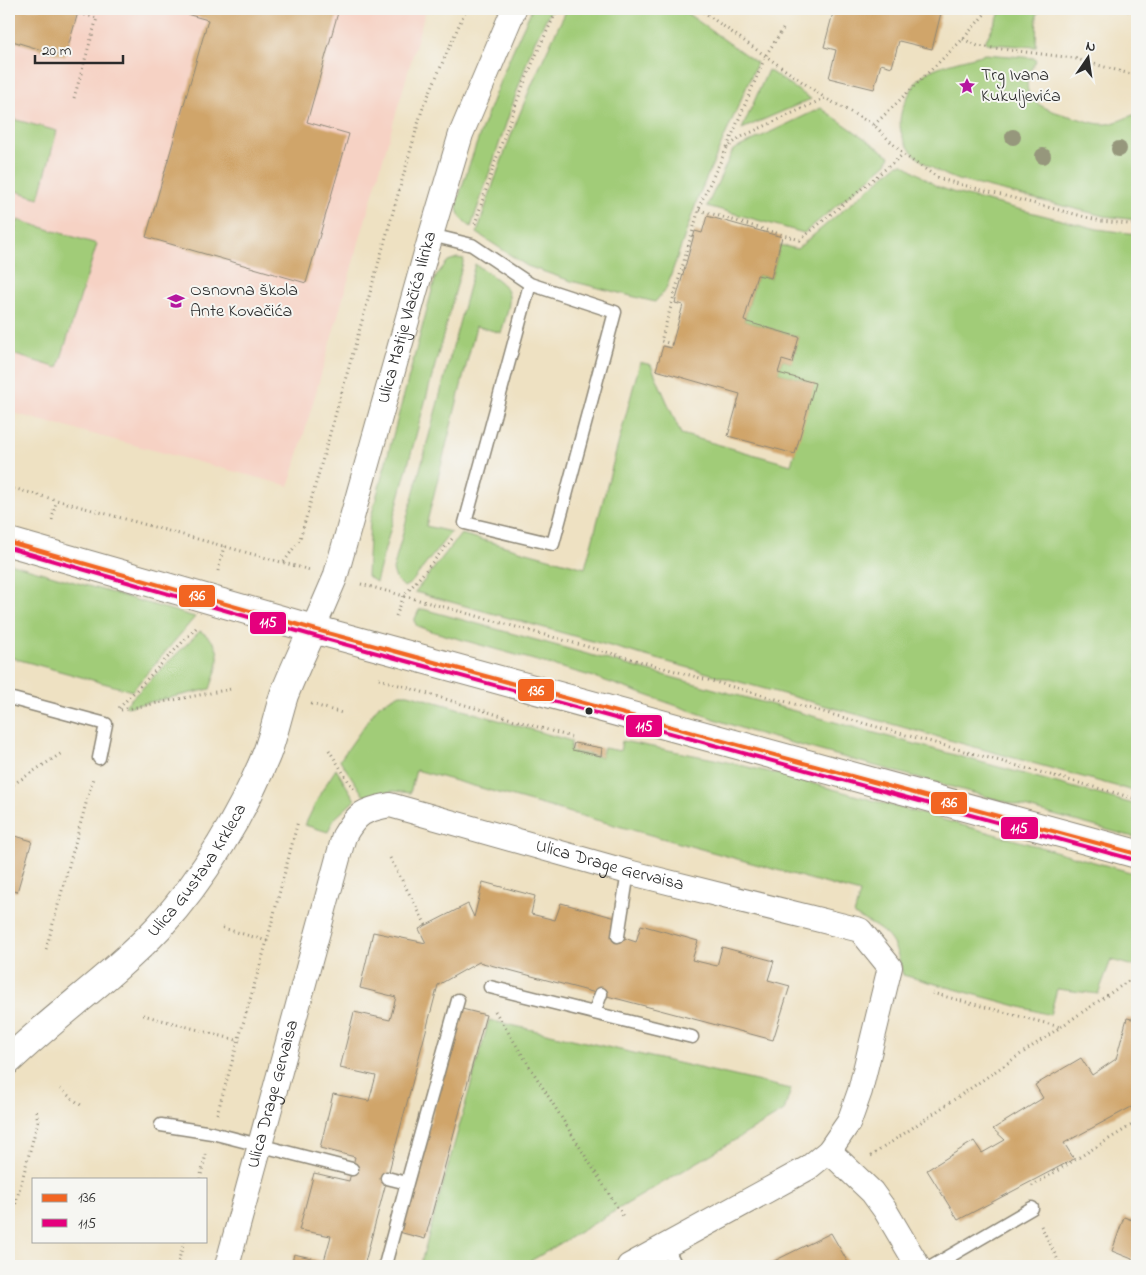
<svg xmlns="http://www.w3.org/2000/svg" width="1146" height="1275" viewBox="0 0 1146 1275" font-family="'Indie Flower',sans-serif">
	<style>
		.built { fill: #f6d2c4 }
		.green { fill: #a1cc78; stroke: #667c52 }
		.building { fill: #d0a56b }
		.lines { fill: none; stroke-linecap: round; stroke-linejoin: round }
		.service-casing { stroke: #8c8676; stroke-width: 15 }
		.minor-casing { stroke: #8c8676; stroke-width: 26 }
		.tertiary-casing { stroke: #8c8676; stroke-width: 30 }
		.path { stroke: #8c8676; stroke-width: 3; stroke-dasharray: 1 4; stroke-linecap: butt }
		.service { stroke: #fff; stroke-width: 12 }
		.minor { stroke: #fff; stroke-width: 24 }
		.tertiary { stroke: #fff; stroke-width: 28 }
		.bus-1-casing { stroke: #f6f6f2; stroke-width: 8 }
		.bus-2-casing { stroke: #f6f6f2; stroke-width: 8 }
		.bus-1 { stroke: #f26522; stroke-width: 4 }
		.bus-2 { stroke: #e5007d; stroke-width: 4 }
		.tree { fill: #96977c }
		.bus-dot { fill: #2b2b2b; stroke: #f6f6f2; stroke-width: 2 }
		.labels { text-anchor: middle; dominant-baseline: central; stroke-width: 4; stroke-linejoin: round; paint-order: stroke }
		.poi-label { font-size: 18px; fill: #2b2b2b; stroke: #f6f6f2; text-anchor: start }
		.street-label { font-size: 18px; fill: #2b2b2b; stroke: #f6f6f2 }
		.line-badge { stroke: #f6f6f2; stroke-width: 2 }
		.badge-label { font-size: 14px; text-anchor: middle; font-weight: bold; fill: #fff }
	</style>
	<rect width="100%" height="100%" fill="#f6f6f2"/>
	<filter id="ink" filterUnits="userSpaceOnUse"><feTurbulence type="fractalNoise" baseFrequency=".02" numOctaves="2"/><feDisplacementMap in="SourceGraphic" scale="10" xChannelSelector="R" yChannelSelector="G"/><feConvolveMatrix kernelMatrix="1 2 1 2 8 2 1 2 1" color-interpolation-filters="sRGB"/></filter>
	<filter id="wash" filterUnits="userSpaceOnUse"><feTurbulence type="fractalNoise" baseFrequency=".0096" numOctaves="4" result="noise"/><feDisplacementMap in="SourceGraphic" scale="20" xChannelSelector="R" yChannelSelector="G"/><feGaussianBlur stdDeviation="1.12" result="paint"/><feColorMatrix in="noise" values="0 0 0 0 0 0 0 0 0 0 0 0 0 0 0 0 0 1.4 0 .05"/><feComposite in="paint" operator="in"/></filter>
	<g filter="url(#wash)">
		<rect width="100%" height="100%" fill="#eee1c2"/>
		<path class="built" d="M9 9H426L289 486 9 412Z"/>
		<path class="green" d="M532 9H551L532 47 471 227C460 218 455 213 458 199 479 134 502 70 532 9Z
			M567 9H681L757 63 699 195 666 289 655 302 571 281 527 266 477 233C501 156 531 81 567 9Z
			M1002 9H1040L1037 15 1036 47 991 44 985 42Z
			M985 54 1034 58 1036 61C1012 98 1041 109 1073 117 1084 120 1096 125 1107 124 1116 123 1125 118 1133 115L1137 116V220L1104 216 958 180C923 167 885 141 906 100 910 92 915 83 921 77 933 65 969 59 985 54Z
			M768 70 811 99 742 129Z
			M821 108 890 156 887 163 804 233 707 206 733 150Z
			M9 118 57 131 39 198 9 189Z
			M898 164H904L936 186 955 193 1097 229 1137 234V792L415 592 461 534 585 568 640 362 651 365 681 434 791 465 814 383 778 373 782 360 792 363 799 337 744 321 757 275 771 278 780 245 797 249Z
			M18 220 97 244 58 368 9 353V250Z
			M457 258 464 259 376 582 367 576 370 521 436 276 448 261Z
			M475 264C514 291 515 288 501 333L476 326 426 526 451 532 411 583 404 587 396 579 393 570Z
			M9 563 195 617 132 691 9 657Z
			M423 609 1137 805V838L752 732 594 677 431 631 417 626 414 621 419 610Z
			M200 631C227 647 218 666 210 689L127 707 125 705Z
			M400 694H408L571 741 570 751 601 757 604 748 620 751 622 741 714 759 786 776 1137 874V967L1111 960 1098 994 1057 989 1050 1015 903 975C894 936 889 933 854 915L860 893 416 770 410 793 393 791 364 796 340 760 379 705Z
			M336 769 355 800 333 820 328 832 305 825 321 792Z
			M489 1020 791 1089 784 1111 522 1266H420Z"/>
		<g id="blocks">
			<path class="building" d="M9 9H79L65 57 9 40Z
				M168 9H339L307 122 349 134 306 283 146 237 208 20Z
				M834 9H942L932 49 899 41 892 67 881 64 874 89 829 78 836 50 824 47Z
				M707 216 782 237 771 278 757 275 744 321 799 337 792 363 782 360 778 373 815 383 795 454 728 436 740 394 656 370 663 346 671 348 683 305 675 303 695 231 702 233Z
				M574 743 602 748 601 756 572 750Z
				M9 834 32 841 17 892 9 890Z
				M483 882 535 896 531 914 555 920 561 903 616 918 618 936 636 942 641 925 698 941 692 960 717 966 722 947 774 961 768 980 790 986 773 1040 479 962 438 985 364 1266H291L294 1254 324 1261 331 1236 299 1230 314 1173 349 1181 355 1157 320 1148 333 1094 369 1101 376 1076 340 1068 354 1012 390 1020 396 997 360 988 373 932 426 943 419 929 468 904 474 917Z
				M462 1009 486 1015 425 1239 399 1232Z
				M1127 1018 1137 1020V1104L1064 1143 1074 1159 958 1220 927 1170 974 1141 982 1153 1005 1140 993 1129 1043 1098 1035 1085 1081 1058 1092 1075 1116 1059Z
				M1124 1217 1137 1222V1261L1112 1251Z
				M831 1233 850 1266H764Z"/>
		</g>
	</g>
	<g filter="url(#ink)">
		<use href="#blocks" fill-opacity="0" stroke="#8c8676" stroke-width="1"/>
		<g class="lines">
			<g class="service-casing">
				<path id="service" d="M774 9H776
					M431 235 472 245 530 284 465 523 553 544 615 312 530 284
					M9 698 106 724 99 758
					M618 936 628 872
					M490 987 594 1013 601 994
					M594 1013 692 1037
					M161 1125 212 1133 352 1169
					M387 1178 407 1183 458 1000
					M666 1245 676 1266
					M385 1265 407 1183
					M933 1266 1032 1208"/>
			</g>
			<g class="minor-casing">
				<g id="minor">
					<path id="s1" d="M313 629 335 578 431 235 461 134 514 9"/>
					<path d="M829 1151 872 1192 885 1210 918 1266"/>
					<path id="s2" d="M227 1266 344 836C357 813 364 810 390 805L628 872 860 930 890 967 860 1091 849 1122 829 1151 808 1168 629 1266"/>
				</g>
			</g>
			<g class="tertiary-casing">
				<g id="tertiary">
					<path d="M9 542 313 629 1137 854"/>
					<path id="s3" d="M9 1060C57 1014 113 976 159 927 204 878 242 814 267 753 274 734 278 714 284 695 293 672 303 651 313 629"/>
				</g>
			</g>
			<path class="path" d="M699 9 825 98
				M1123 9 1137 14
				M1136 14 1133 76 1137 96
				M963 39 978 46 1073 58 1137 76
				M74 98 97 18 78 13
				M874 125 963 39 989 9
				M727 147 766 55 783 29
				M699 210 800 240 901 156
				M475 224C498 151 523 77 558 9
				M672 344 661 341 701 202 727 148 739 138 825 98 874 125 904 155 940 179 1101 221 1137 225
				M9 487 310 570
				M52 520 56 501
				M284 562 300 539 422 110 466 9
				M218 571 224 546
				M361 584 1137 799
				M396 616 404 596 452 539
				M379 679 571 737
				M311 704 342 713
				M119 708 198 626
				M121 710 231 689
				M329 750 354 790
				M9 787 62 753
				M390 858 426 925
				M223 928 267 941
				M46 949 93 778
				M932 993 1060 1027
				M495 1011 624 1218
				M143 1015 240 1041
				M60 1089 82 1106
				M217 1114 267 941 298 821
				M871 1156 1137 975
				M200 1179 206 1154
				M1032 1186 1137 1122
				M1041 1226 1061 1266
				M9 1228 38 1121 36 1111
				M177 1266 184 1241"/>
			<use href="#service" class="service"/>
			<use href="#minor" class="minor"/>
			<use href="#tertiary" class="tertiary"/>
			<g class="bus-1-casing">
				<path id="bus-1" d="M9 542 313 629 1137 854"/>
			</g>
			<g class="bus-2-casing">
				<path id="bus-2" d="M9 548 311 635 1135 860"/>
			</g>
			<use href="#bus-1" class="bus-1"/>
			<use href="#bus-2" class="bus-2"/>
		</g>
		<g class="tree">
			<circle cx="1013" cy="137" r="8"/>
			<circle cx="1119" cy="149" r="8"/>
			<circle cx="1043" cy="156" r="8"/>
		</g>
	</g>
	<defs>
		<g id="sight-bare" transform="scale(1.35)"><path d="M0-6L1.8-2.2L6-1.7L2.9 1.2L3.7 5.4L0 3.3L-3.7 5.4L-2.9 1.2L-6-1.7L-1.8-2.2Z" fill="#b5179e" stroke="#f6f6f2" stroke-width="2.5" paint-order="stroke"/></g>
		<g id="school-bare" transform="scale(1.35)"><path d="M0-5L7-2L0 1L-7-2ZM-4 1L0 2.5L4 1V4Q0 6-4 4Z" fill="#b5179e" stroke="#f6f6f2" stroke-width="2.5" paint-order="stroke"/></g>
	</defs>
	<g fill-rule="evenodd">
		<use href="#sight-bare" x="967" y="86"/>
		<use href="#school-bare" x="176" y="301"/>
	</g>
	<circle class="bus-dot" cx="589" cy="711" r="4.5"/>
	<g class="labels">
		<g class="poi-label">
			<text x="981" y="76">Trg Ivana<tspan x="981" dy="21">Kukuljevića</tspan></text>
			<text x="190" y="291">Osnovna škola<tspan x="190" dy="21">Ante Kovačića</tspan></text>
		</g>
		<g class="street-label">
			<text stroke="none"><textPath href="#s1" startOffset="326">Ulica Matije Vlačića Ilirika</textPath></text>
			<text stroke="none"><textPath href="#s2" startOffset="732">Ulica Drage Gervaisa</textPath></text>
			<text stroke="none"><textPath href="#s3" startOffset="269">Ulica Gustava Krkleca</textPath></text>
			<text stroke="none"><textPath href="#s2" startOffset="178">Ulica Drage Gervaisa</textPath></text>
		</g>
	</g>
	<g class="line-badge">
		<rect x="178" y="584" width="38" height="24" rx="5" fill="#f26522"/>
		<rect x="249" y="611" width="38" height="24" rx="5" fill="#e5007d"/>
		<rect x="517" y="678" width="38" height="24" rx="5" fill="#f26522"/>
		<rect x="625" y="714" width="38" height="24" rx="5" fill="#e5007d"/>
		<rect x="930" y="791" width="38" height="24" rx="5" fill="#f26522"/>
		<rect x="1000" y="816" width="39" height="24" rx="5" fill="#e5007d"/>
	</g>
	<g class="badge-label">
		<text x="197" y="600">136</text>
		<text x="268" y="627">115</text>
		<text x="536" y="695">136</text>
		<text x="644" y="731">115</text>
		<text x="949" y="807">136</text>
		<text x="1019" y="833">115</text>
	</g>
	<rect width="1146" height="1275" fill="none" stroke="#f6f6f2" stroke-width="30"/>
	<rect x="32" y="1178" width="175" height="65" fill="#f6f6f2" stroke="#a5a5a2"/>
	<rect x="42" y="1194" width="25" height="8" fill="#f26522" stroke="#a5a5a2"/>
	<text x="78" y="1202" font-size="15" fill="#2b2b2b">136</text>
	<rect x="42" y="1219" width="25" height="8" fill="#e5007d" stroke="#a5a5a2"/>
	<text x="78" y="1228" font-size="15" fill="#2b2b2b">115</text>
	<g transform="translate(1088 58) rotate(13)" stroke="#f6f6f2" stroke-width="4" paint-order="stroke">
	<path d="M0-4L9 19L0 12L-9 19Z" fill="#2b2b2b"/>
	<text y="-8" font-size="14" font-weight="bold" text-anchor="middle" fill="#2b2b2b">N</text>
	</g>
	<path d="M35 55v8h88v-8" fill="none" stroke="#2b2b2b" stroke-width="2.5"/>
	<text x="42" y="55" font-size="15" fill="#2b2b2b" stroke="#f6f6f2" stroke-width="4" paint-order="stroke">20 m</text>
</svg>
